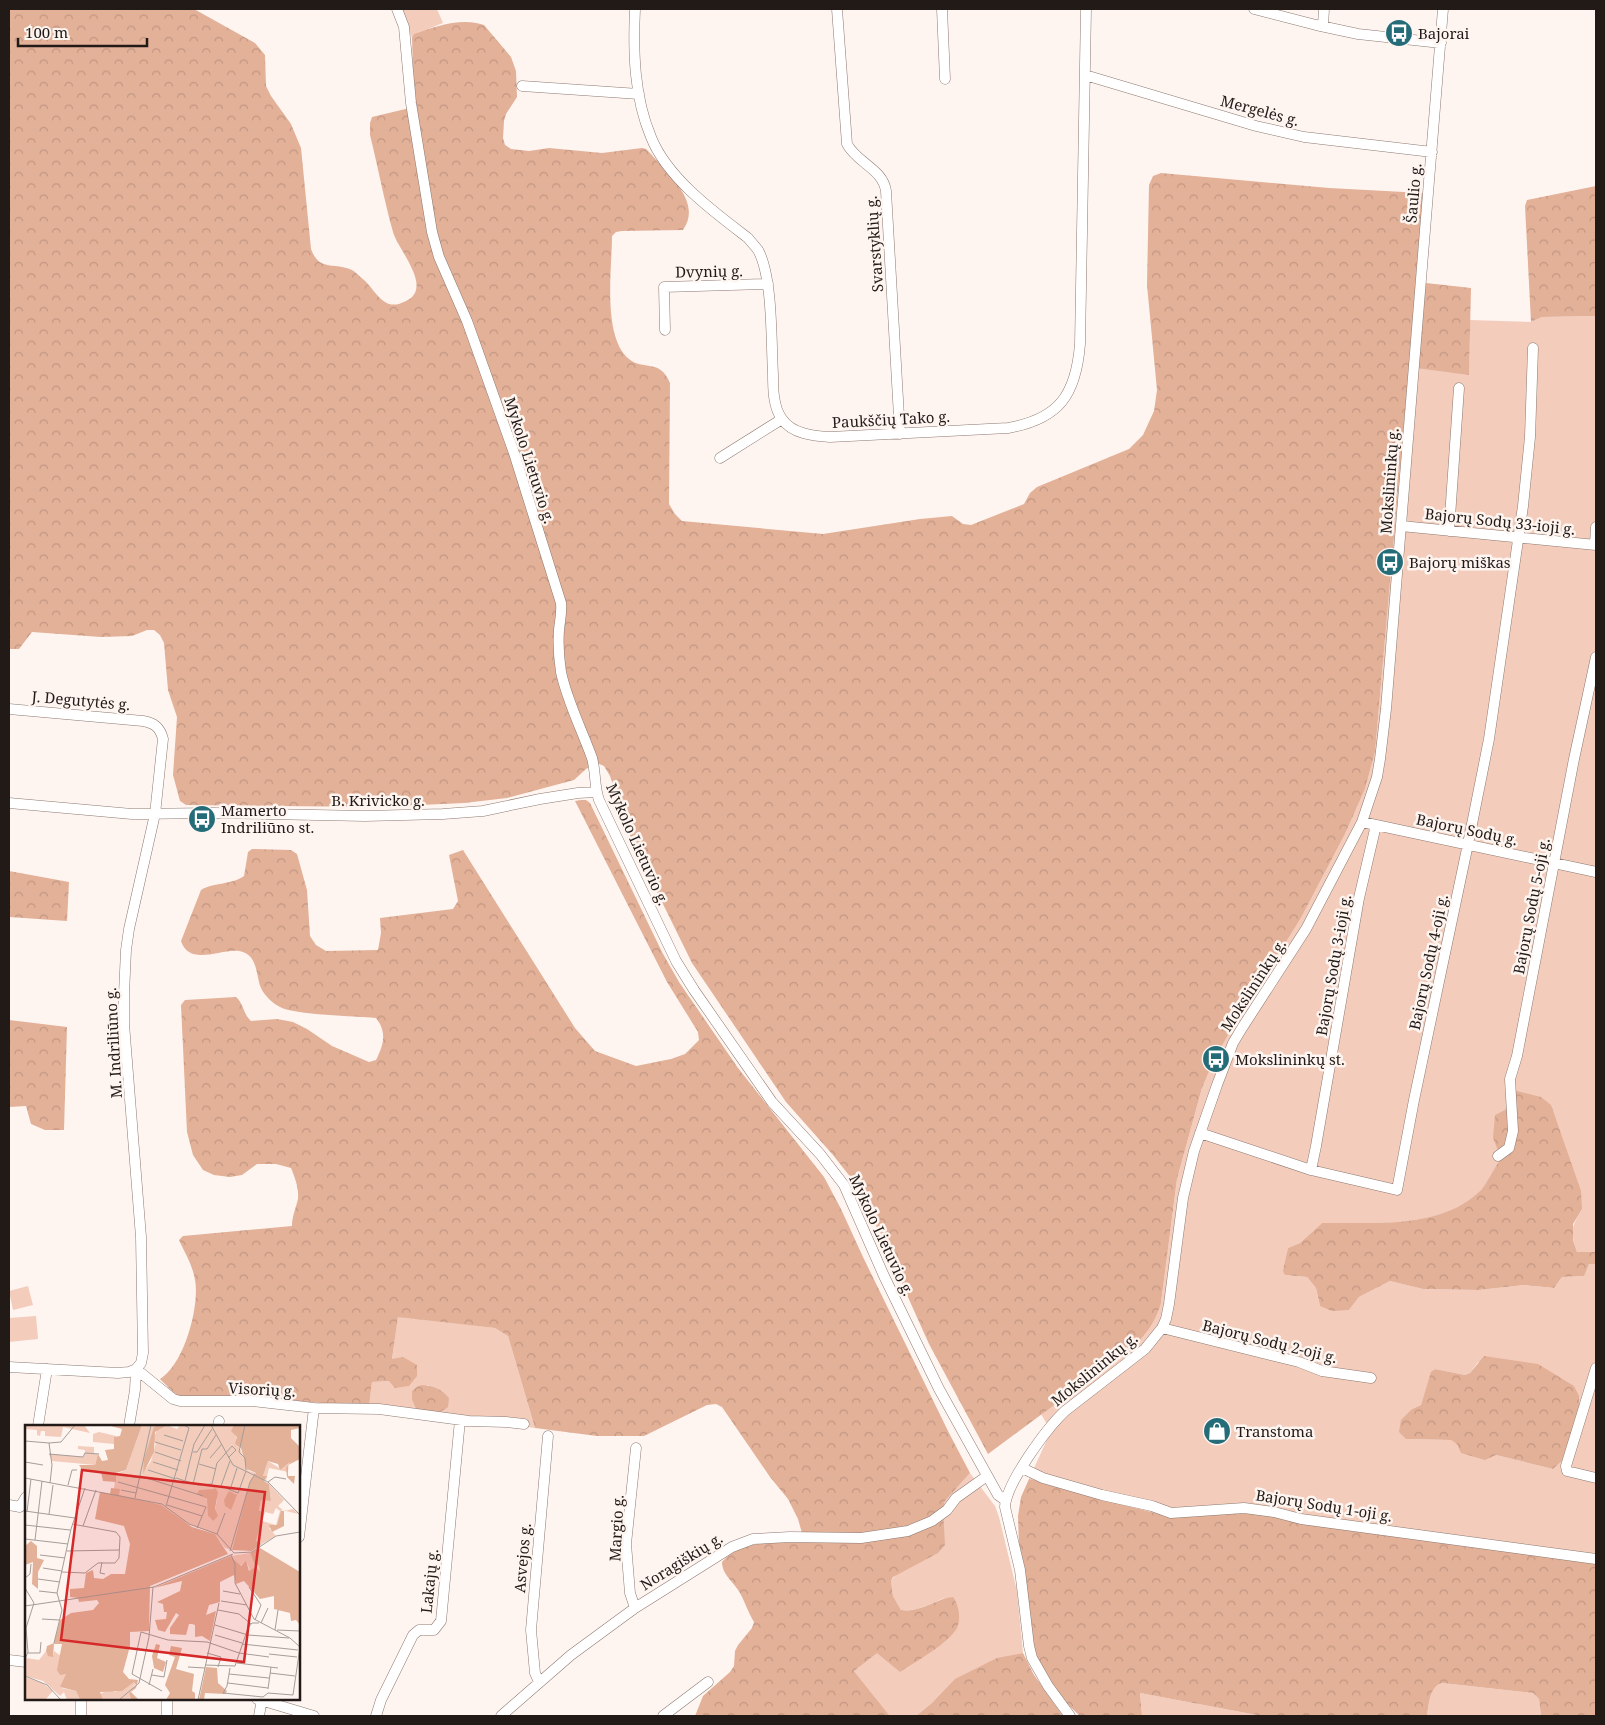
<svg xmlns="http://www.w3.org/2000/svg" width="1605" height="1725" viewBox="0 0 1605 1725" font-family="'Noto Serif',serif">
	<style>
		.green { fill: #f3ccbb; fill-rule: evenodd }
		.forest { fill: url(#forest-crowns) }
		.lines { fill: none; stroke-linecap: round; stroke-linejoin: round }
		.minor-casing { stroke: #8d7970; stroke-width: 11 }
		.minor { stroke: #fff; stroke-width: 10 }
		.labels { text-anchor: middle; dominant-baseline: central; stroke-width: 5; stroke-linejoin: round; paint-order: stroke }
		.poi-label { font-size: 15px; fill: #221a16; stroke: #fef5f1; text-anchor: start }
		.street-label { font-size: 15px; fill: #221a16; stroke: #fef5f1 }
		.inset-road { fill: none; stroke: #a69d99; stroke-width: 1 }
		.view { fill: #d62828; fill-opacity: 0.15; stroke: #d62828; stroke-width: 2.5 }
		.inset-edge { fill: none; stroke: #221a16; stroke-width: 2.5 }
	</style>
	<defs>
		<pattern id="forest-crowns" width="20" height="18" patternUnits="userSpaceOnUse" patternTransform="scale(1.25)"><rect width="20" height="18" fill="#e3b098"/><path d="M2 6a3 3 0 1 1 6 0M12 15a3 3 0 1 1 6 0" fill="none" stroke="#c29782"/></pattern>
	</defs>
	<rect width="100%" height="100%" fill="#fef5f1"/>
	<path class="green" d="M401 9H437L443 23 415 34 412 38Z
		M1596 316V1252H1577C1570 1232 1571 1227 1582 1209L1501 1157C1496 1165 1487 1185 1481 1190 1442 1230 1372 1222 1322 1223L1300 1243 1288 1248 1285 1275 1307 1277 1316 1288 1320 1306 1349 1310 1359 1297 1390 1281 1423 1289 1479 1290 1524 1285 1554 1288 1562 1277 1583 1276 1589 1264H1596V1563L1163 1515 1100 1499 1051 1483 1029 1479 1051 1431 1041 1414 1134 1346 1161 1303 1177 1179 1202 1088 1214 1060 1232 1028 1301 918 1345 834 1365 789 1375 752 1409 366 1469 374 1470 320 1531 322 1542 317ZM1478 1362 1579 1409 1562 1461 1553 1469 1496 1455 1485 1459 1451 1440 1406 1439 1412 1409 1421 1405 1432 1372 1435 1369 1465 1375 1470 1373Z
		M28 1286 33 1305 13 1310 9 1291Z
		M36 1316 38 1339 9 1342V1318Z
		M398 1316 495 1328 508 1336 535 1428 369 1407 372 1382 389 1381ZM429 1385 416 1409 412 1400 418 1386Z
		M970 1473 995 1506 999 1517 1017 1591 1023 1653 997 1659 933 1702 916 1716H890L854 1671 944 1598C930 1604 916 1612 901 1610L893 1596 891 1581 943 1509 945 1501Z
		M1442 1683 1533 1693 1539 1699 1541 1716H1427C1429 1705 1429 1687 1442 1683Z
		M1140 1693 1262 1716H1142Z"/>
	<path class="forest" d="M9 9H194L255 43 265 55 266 86 271 96 291 124 301 148 311 249C319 272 335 262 352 270 356 272 360 277 364 280 377 292 384 313 406 301 434 288 398 250 393 232 384 200 378 167 370 135V123L372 117 414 107 412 38 414 34C435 26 463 17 484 25L511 57 516 71 517 97 506 114 504 121 503 138 505 145 511 149 529 151 549 148 602 153 642 148 646 149 651 154C667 173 703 202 683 230L622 231 616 232 612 236C612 268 602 337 629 359 643 371 660 358 670 383L669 504 675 514 682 521 823 534 920 519 952 516 963 524 971 525 1024 504 1030 493 1037 487 1129 449 1143 435 1154 411 1157 390 1147 285 1149 185 1153 176 1161 173 1329 188 1423 193 1417 282 1471 288 1469 375 1409 367 1375 752 1365 789 1345 834 1301 918 1232 1028 1214 1060 1202 1088 1177 1179 1161 1303C1155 1322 1148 1332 1134 1346L988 1454 929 1344 859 1188 833 1155 786 1102 692 963 632 841 610 776 604 766 597 763 586 769 574 780 507 798 464 803 376 807 186 805 180 801 173 775 177 717 168 690 164 643 160 635 154 630H147L132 636 101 637 32 632 19 649H9Z
		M1596 186V316L1542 317 1531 322 1525 206 1527 200Z
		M581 800H586L590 803 662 952 679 982 738 1068 824 1177 841 1209 863 1257 949 1433 970 1473 945 1501 943 1509 945 1545 938 1553 893 1577 891 1581 893 1596 901 1610C920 1613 935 1599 953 1597 959 1605 961 1619 957 1628 949 1643 915 1662 900 1672L877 1653 854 1671 890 1716H695L703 1696 730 1672 734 1666 735 1651 738 1645 752 1628 754 1622C748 1612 745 1602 740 1593 734 1582 722 1575 722 1562 741 1541 771 1542 798 1542L802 1533 798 1519 788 1499 770 1477 722 1407 716 1404 707 1405 644 1436H597L535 1428 508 1336 495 1328 398 1317 392 1359 403 1357 417 1365V1376L409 1386 395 1388 389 1381 372 1382 369 1407 240 1396 196 1398 182 1397 174 1393 160 1379C184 1365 200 1306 195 1280 193 1266 185 1253 179 1240L183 1236 292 1226C292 1216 296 1208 298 1199 299 1188 295 1178 291 1168L276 1164H257L242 1175 230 1177 214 1175 203 1170 193 1155 187 1132 181 1005 185 1000 236 997C244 1004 243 1014 251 1021L277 1019 293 1022 307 1029 332 1046 369 1062 376 1060C384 1044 387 1032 376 1018 356 1016 294 1015 280 1007 273 1004 264 995 261 988 256 977 258 957 243 952 226 945 190 969 181 941L201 890C214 882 232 885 244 876L248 852 252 849 291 850 297 854 307 890 310 936 316 945 326 951 378 950 381 933 380 918 453 909 458 901 449 855 463 850 575 1028 595 1051 636 1066 671 1059 685 1054 699 1040 698 1032 667 982 575 801Z
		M9 871 69 882 67 921 9 917Z
		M9 1020 67 1027 64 1130H45L31 1124 26 1106 9 1107Z
		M1513 1090 1541 1097 1551 1105 1581 1191 1582 1209 1573 1224V1240L1577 1252H1596V1264H1589L1584 1276 1562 1277 1554 1288 1524 1285 1479 1290 1423 1289 1390 1281 1359 1297 1349 1310 1332 1311 1320 1306 1316 1288 1307 1277 1285 1275 1283 1271 1288 1248 1300 1243 1322 1223C1373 1222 1441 1230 1481 1190 1486 1185 1496 1165 1501 1158L1493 1138 1495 1115 1505 1110Z
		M1484 1356 1538 1364 1574 1386 1579 1396V1409L1562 1461 1553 1469 1496 1455 1485 1460 1461 1453 1457 1444 1451 1440 1406 1439 1399 1432 1401 1420 1412 1409 1421 1405 1431 1372 1435 1369 1465 1375 1470 1373Z
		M422 1385C432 1385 443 1390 449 1398L448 1407C437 1416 429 1413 416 1409L412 1400V1391L418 1386Z
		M1029 1479 1051 1483 1100 1499 1163 1515 1173 1517 1240 1511 1596 1563V1716H1541L1539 1699 1533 1693 1442 1683C1429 1687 1429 1705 1427 1716H1262L1140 1693 1142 1716H1080L1064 1701 1041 1668 1032 1647 1019 1547 1018 1516 1021 1497Z
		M1023 1653 1034 1675 1063 1716H916L933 1702 955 1679 997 1658Z"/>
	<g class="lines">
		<g class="minor-casing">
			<path id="minor" d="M397 9 404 27 411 103 432 232 439 257 467 321 514 453 561 603C562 613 560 620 559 630 558 643 559 659 561 672 567 701 582 730 592 758 596 772 594 786 599 800L676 961 694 990 772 1102 820 1154 844 1185 884 1276 939 1389 998 1495 1005 1500
				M635 9C633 51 634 97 651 137 667 178 714 212 748 238 751 242 755 246 758 250 773 277 771 342 773 374 773 388 773 407 782 419 792 434 814 436 830 437L1008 428C1059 419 1076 395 1080 344L1086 9
				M837 9 847 144C857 163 883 169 886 191L900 434
				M942 9 945 79
				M1254 9 1316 25 1358 34 1441 43
				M1323 26 1324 9
				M1085 75 1256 126 1304 137 1432 152
				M522 86 639 94
				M665 330 664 287 768 284
				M720 458 782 419
				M1401 526 1596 545
				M1449 531 1459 388
				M1595 545 1596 527
				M9 709 143 721C154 723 160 727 163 739L155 814 129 929 126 950 124 994V1024L141 1237 143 1353 141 1363 136 1369
				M9 803 132 814 213 813 365 816 443 814 483 811 540 799 578 793 596 792
				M1362 822 1596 872
				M1200 1133 1311 1170 1397 1190 1414 1100 1468 844 1489 739 1523 506 1530 437 1533 348
				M1498 1156 1509 1148 1513 1131 1510 1079 1517 1056 1574 759 1596 657
				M1311 1170 1316 1146 1359 898 1376 825
				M1162 1328 1299 1362 1322 1371 1371 1378
				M9 1367 118 1373 129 1372 136 1369
				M1596 1368 1566 1466 1567 1471 1596 1478
				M136 1369 173 1399 180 1401H253L314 1408 379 1409 469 1421 506 1422 524 1424
				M38 1426 47 1369
				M129 1426 135 1390 136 1369
				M218 1426 219 1421
				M1022 1468 1043 1478 1102 1495 1152 1506 1171 1513 1244 1508 1274 1512 1301 1519 1596 1559
				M9 1505 20 1507 26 1497
				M299 1537 314 1408
				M635 1608 630 1593 626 1544 636 1448
				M9 1660 26 1662
				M539 1682 535 1673 531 1630 548 1436
				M81 1699V1716
				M257 1699 314 1716
				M167 1716V1699
				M259 1716 262 1699
				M376 1716 381 1700 413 1635 419 1630H434L441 1621 460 1420
				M501 1716 571 1655 635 1608 732 1547 753 1539 790 1537 861 1538 908 1531 932 1521 947 1510 956 1498 987 1476
				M663 1716 708 1682
				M1070 1716 1048 1686 1032 1658 1029 1646 1020 1570 1005 1507C1006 1483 1047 1428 1065 1411L1145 1349 1162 1328 1166 1319 1169 1304 1183 1198 1194 1151 1217 1085 1233 1043 1242 1028 1306 929 1362 822 1377 777 1380 759 1386 709 1443 9"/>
		</g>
		<use href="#minor" class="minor"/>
	</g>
	<defs>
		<g id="bus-disc" transform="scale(1.4375)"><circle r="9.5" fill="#246c78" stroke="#fef5f1"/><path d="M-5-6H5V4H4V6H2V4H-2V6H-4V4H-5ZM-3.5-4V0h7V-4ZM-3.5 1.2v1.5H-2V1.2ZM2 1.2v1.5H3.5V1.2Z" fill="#fff"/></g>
		<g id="shop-disc" transform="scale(1.4375)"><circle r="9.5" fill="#246c78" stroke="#fef5f1"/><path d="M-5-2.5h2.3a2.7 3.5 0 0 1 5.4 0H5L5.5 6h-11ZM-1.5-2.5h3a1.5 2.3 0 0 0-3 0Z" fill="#fff"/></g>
	</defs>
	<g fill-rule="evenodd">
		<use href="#bus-disc" x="1399" y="33"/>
		<use href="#bus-disc" x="1390" y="562"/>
		<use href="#bus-disc" x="202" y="819"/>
		<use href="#bus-disc" x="1216" y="1059"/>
		<use href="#shop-disc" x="1217" y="1431"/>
	</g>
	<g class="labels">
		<g class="poi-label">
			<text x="1418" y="33">Bajorai</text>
			<text x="1409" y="562">Bajorų miškas</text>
			<text x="221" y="810">Mamerto<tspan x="221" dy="17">Indriliūno st.</tspan></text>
			<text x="1235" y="1059">Mokslininkų st.</text>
			<text x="1236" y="1431">Transtoma</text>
		</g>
		<g class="street-label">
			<text transform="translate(1260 110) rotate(15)">Mergelės g.</text>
			<text transform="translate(1413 193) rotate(-85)">Šaulio g.</text>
			<text transform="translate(874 244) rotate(-94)">Svarstyklių g.</text>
			<text transform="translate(709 271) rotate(-1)">Dvynių g.</text>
			<text transform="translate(891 419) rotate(-3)">Paukščių Tako g.</text>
			<text transform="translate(530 460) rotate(72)">Mykolo Lietuvio g.</text>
			<text transform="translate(1389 481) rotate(-86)">Mokslininkų g.</text>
			<text transform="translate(1500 521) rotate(6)">Bajorų Sodų 33-ioji g.</text>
			<text transform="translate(81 700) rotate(5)">J. Degutytės g.</text>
			<text x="378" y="800">B. Krivicko g.</text>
			<text transform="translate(1467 829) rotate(12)">Bajorų Sodų g.</text>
			<text transform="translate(638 844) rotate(66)">Mykolo Lietuvio g.</text>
			<text transform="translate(1531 906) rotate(-79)">Bajorų Sodų 5-oji g.</text>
			<text transform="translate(1428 962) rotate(-78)">Bajorų Sodų 4-oji g.</text>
			<text transform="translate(1333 965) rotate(-80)">Bajorų Sodų 3-ioji g.</text>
			<text transform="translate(1253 985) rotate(-57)">Mokslininkų g.</text>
			<text transform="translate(113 1043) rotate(-93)">M. Indriliūno g.</text>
			<text transform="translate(882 1235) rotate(65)">Mykolo Lietuvio g.</text>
			<text transform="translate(1270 1341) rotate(14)">Bajorų Sodų 2-oji g.</text>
			<text transform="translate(1094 1369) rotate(-39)">Mokslininkų g.</text>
			<text transform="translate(262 1389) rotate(3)">Visorių g.</text>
			<text transform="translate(1324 1505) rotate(9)">Bajorų Sodų 1-oji g.</text>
			<text transform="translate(616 1528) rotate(-87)">Margio g.</text>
			<text transform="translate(522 1558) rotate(-85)">Asvejos g.</text>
			<text transform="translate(681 1561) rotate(-32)">Noragiškių g.</text>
			<text transform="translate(429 1581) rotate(-84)">Lakajų g.</text>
		</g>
	</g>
	<g transform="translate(25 1425)">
		<rect width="275" height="275" fill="#fef5f1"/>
		<path d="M0 0H59L65 8 38 2 36 12 20 11V6H16L15 11 12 10V5L0 4ZM117 0H134L130 2 118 48 126 36 131 18 127 16 132 5 142 0 152 4 155 0H209L212 16 224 46 231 48 207 125 200 123 190 109 94 71 89 63 91 49 101 45ZM190 61 192 75 188 96 183 91 184 78 179 71 190 64ZM74 7 91 11 89 19 68 17V9ZM53 21 69 22V29H73L70 40 27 36 24 29 59 32 60 25 53 24ZM243 36 256 44 264 36 263 47 244 43 241 56 238 51ZM244 59 259 75 253 81 259 86 268 84 273 89 257 85 252 100 244 103 251 111 237 119 231 116 239 87 234 85 236 74 246 76ZM251 83 255 86 251 100 237 96 240 87 248 89ZM225 128 230 141 234 139 236 147 225 146 221 135 215 141 205 131ZM21 226 22 229 28 231 29 226 36 231 34 244 41 249 36 263 51 266 55 275H42L39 267 35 271 18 256 0 251 1 233 14 235ZM0 252 17 258 28 266 20 275H0ZM107 257 111 258 104 268 107 275H78L75 269 83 265 91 267Z" fill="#f3ccbb" fill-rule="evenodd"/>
		<path d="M82 0H117L101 45 91 48V57L78 56 76 47 58 46 54 40H70L73 29 77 36 83 35 80 25 89 24V12L95 11 97 4ZM134 0H142L130 7 129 27 118 49 119 34 129 2ZM209 0H275V3L266 5V13L275 22V34L263 40V51H270L269 59 262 52 261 43 265 37 255 45 253 39 243 36 238 51H242L239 56 244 59 246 76 236 75 234 85 239 88 231 116 237 119 227 126 207 125 225 57 231 48 222 44 216 23 210 19 212 12 206 6ZM189 61 193 67 190 84 193 91 188 96 183 91 182 74 172 69 174 65 190 64ZM86 63 95 64 94 70 136 80 167 102 190 109 203 129 125 161 124 206 105 207V221L98 247 104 254 113 255 111 263 106 267 114 275 106 274 104 268 111 260 109 257 97 266 75 267 78 275H55L51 266 35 262 41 249 35 250 32 245 37 219H29L28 232 23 231 21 226 22 221 29 218 35 195 46 188 68 185 74 178 72 175 54 177 53 173 45 172V164L59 163 61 148 68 145 69 153 78 154 86 149H100L105 119 99 101 70 94 75 67 85 69ZM204 66 212 70 206 85 200 81 199 75ZM256 86H259V101L247 107 244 100H252ZM6 116 12 121V133L19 135 13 147V164L7 159 8 137 0 140V121ZM235 123 275 147V200L271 195 266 196 265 188 249 184V171L235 174 219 156 211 159 209 150 195 157V177L184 180 181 190 191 186 185 216 177 211 170 212V200L167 199H164L161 210 145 209V203L154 190 151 188 140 207 133 205 130 195 141 194 142 187H139L138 179 132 177 155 166 157 156 129 163 205 131 216 141 221 135 224 146 231 142 235 147 234 140 230 141 225 128ZM131 219 135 220 132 233 141 237 138 247 129 243 127 231ZM146 221 157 223 151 244 169 249 167 266 170 268V275H141L145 268 140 260 150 232 144 230ZM181 242 192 243 193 258 202 266 200 269 180 268 179 275H174Z" fill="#e3b098"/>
		<path class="inset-road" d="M186 0 208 40 243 57 275 90M220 0 214 27 220 33 221 45M139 10 158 16M0 16 24 18M130 17 156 25M130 27 156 36M168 27H172L187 4M24 29 58 32 60 28 74 29M185 33 197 19M205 36 196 61 213 68 221 46M0 37 18 40M128 37 153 45M174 39 191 44M123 45 151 54M92 49 115 53M115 51 178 71M0 53 137 79 164 99 192 109 209 128 227 127 251 111 275 107M151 53 173 60 187 59 192 38 207 21 211 25 203 33M160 56 169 19 180 0M93 57 181 82 172 103M243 57 250 52 261 54M25 58 27 40 24 18 36 17 50 0M168 59 177 24H182L191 10M43 60 47 45H52M96 65 111 68M205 65 212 43M110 73 126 0M142 80 177 91M141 81 164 3 159 0M0 86 50 93M2 87 6 54M24 89 28 60M0 100 45 105M58 101 71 65M192 109 200 88M0 114 43 119M10 115 17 56M42 126 94 125M205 126 225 57 230 49M15 130 40 133M206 130 210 139V158L229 194 265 213 275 222 268 270M77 137 75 148 80 149M18 143 37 146M37 147 60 148 73 138H90L94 133 95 112 91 107 47 99M0 153 5 149 6 139M13 154 35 157M224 162 236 180 230 195M0 163 9 178M14 166 32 168M198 166 215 169M196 176 222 180M0 181 129 162 208 129M193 185 214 189 226 199M17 194 34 195M236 198 243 183M190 200 223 210 264 213M250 205 253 185M252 205 275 206M190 210 217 218M29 218 37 185 32 168 46 104 60 63M217 219 273 225M3 228H15L16 217M182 228 196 232 193 242M214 228 244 232M244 229 272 232M0 234 3 227 1 203 9 178M212 238 253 243M180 240 210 241 223 203 227 198H234M163 242 180 243M205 243 202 261 198 268 238 272 243 268 268 270M245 248 270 251M204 249 244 253M127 250 139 252 142 235M0 251 22 260 36 275M203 258 243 263M124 260 128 244M243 264 246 242M137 266 107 249 116 207 143 215 182 217 214 228M94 275 114 258 124 212 128 162M173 275 194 178"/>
		<path class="view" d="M57 45 240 67 219 237 36 215Z"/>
		<rect width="275" height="275" class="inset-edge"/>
	</g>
	<rect width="1605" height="1725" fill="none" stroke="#221a16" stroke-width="20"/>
	<path d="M18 38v8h129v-8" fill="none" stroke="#221a16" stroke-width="2.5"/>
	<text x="25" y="38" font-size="15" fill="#221a16" stroke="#fef5f1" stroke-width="4" paint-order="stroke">100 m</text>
</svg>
